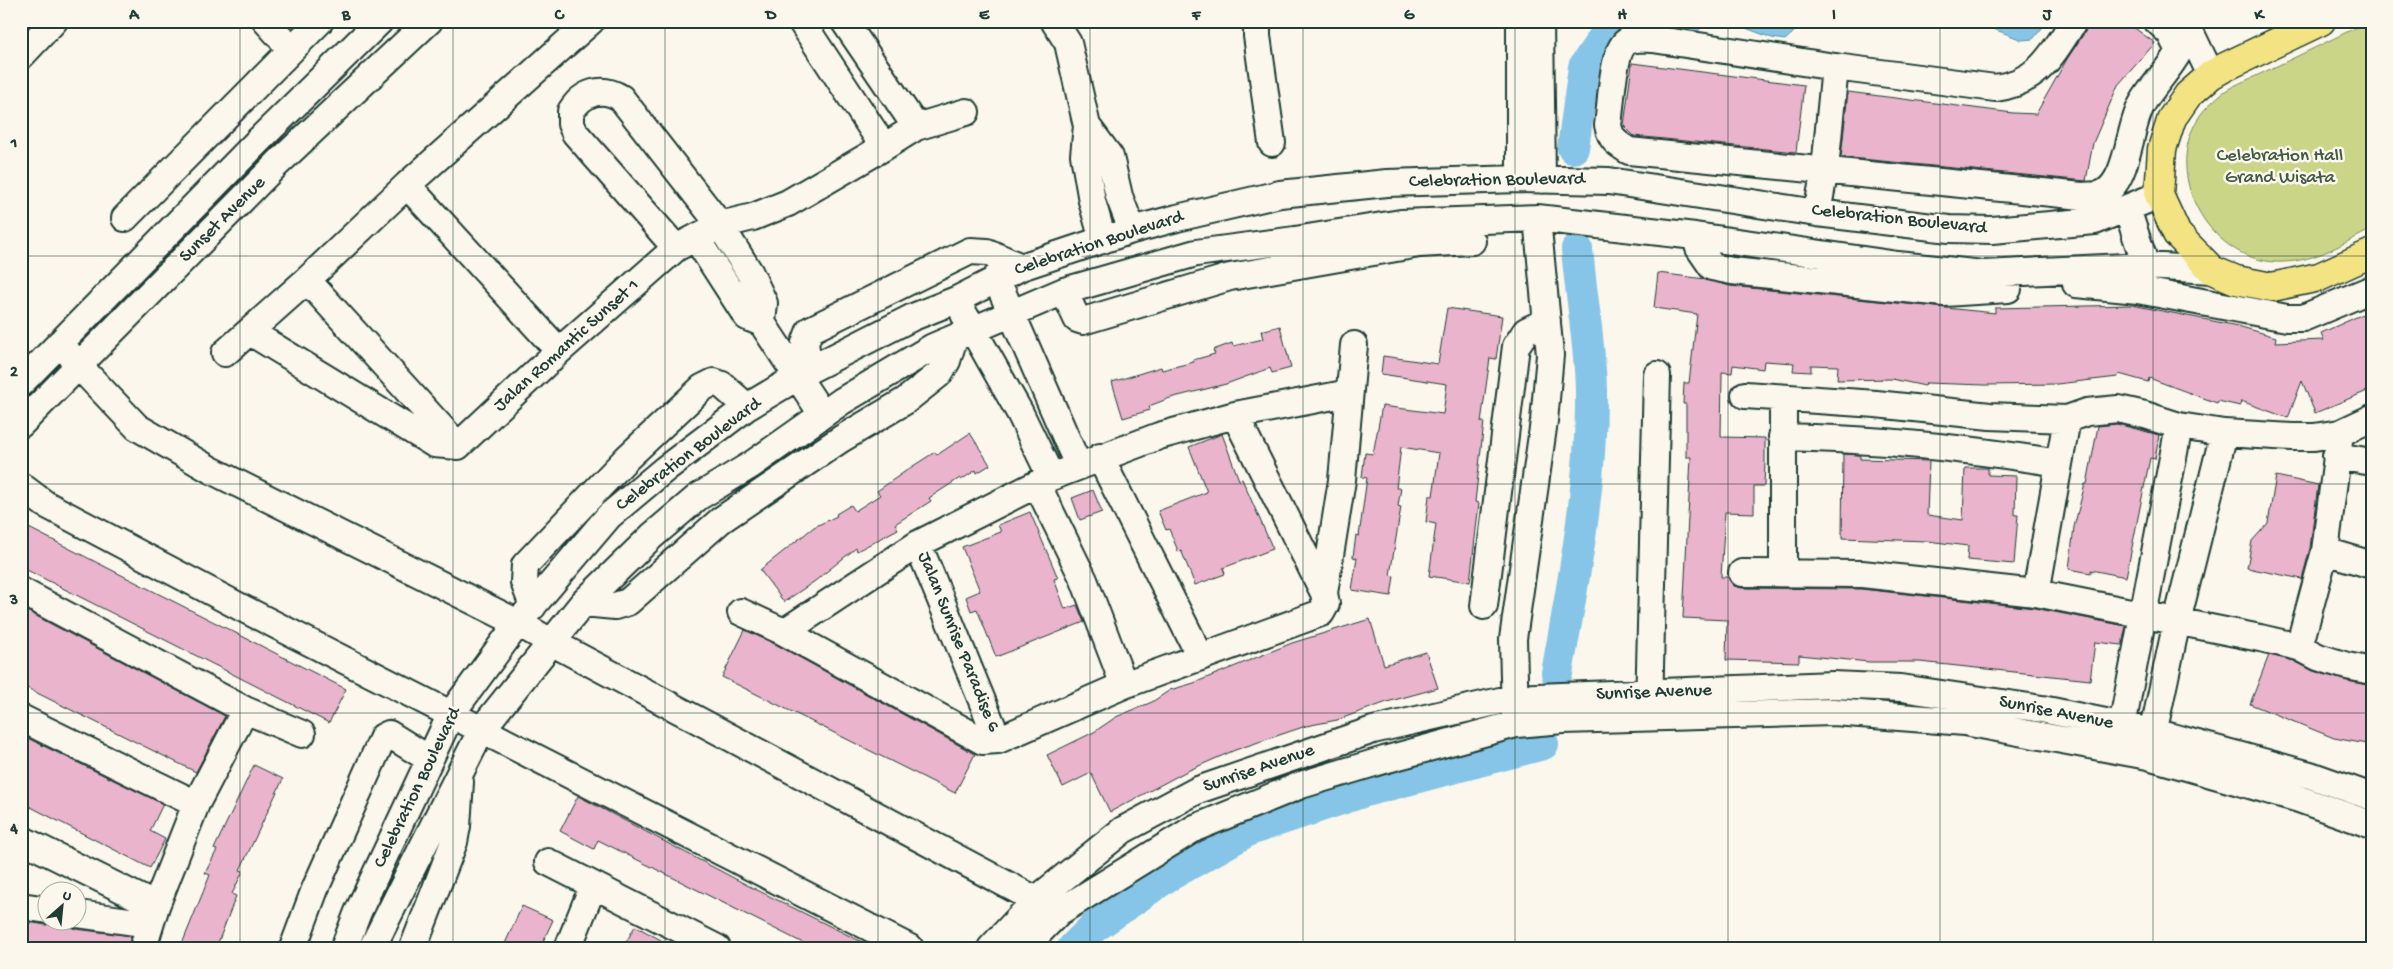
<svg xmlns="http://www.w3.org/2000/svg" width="2393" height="969" viewBox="0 0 2393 969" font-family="'Gochi Hand',sans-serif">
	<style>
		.green { fill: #cad588; stroke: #74895e }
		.water { fill: #86c5e7; stroke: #5d8f9f }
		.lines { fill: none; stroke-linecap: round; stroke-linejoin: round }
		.river { stroke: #86c5e7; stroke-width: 32 }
		.building { fill: #eab4cc; stroke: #1f3d34 }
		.minor-casing { stroke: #1f3d34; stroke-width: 30 }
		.major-casing { stroke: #1f3d34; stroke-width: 31 }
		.minor { stroke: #fbf7ec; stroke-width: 26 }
		.major { stroke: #f4e382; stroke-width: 28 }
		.grid { fill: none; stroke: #1f3d34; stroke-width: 1; stroke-opacity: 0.55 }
		.labels { text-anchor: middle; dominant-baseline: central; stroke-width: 5; stroke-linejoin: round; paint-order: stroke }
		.park-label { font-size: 19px; fill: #415b45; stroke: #fbf7ec }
		.street-label { font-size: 19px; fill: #1f3d34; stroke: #fbf7ec }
		.neatline { fill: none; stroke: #1f3d34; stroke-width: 2 }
		.grid-label { font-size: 16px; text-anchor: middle; font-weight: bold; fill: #1f3d34 }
	</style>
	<rect width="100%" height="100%" fill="#fbf7ec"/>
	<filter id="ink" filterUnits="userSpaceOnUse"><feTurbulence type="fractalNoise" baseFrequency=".02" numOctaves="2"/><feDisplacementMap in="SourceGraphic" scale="10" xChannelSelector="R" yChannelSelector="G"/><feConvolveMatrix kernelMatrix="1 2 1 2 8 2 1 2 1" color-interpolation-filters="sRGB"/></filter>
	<g filter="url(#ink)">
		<path class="green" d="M2369 21H2372V229C2344 243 2316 261 2284 262 2213 266 2160 177 2199 117 2204 109 2213 101 2220 95 2230 86 2248 80 2260 74 2296 57 2333 39 2369 21Z"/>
		<path class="water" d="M1622 21H1708L1694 35 1631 29Z
			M1727 21H1798L1794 32 1785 40 1772 38Z
			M1973 21H2048L2033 39 2022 40Z"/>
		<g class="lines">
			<path class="river" d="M1573 148 1584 67 1615 21
				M1557 673C1574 579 1592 485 1591 390 1590 343 1581 296 1577 249
				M1073 948 1094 927 1166 877 1249 830 1365 791 1543 744"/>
		</g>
		<path class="building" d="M2089 21H2125L2155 43 2118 85 2093 143 2086 181 1841 157 1848 92 2013 113 2036 114 2067 59 2087 29Z
			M1632 63 1804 85 1796 152 1634 136 1624 126Z
			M1658 273 1705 279 1730 286 1995 313V308L2132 305 2238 326 2276 337 2275 342 2324 340 2321 333 2372 310V389L2315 413 2302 381 2288 418 2241 401 2240 406 2218 401 2217 403 2149 378 2148 382 2119 374 2118 377 2057 384 1985 385 1926 383 1925 386 1892 379 1837 380 1838 366 1811 365V372L1793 371 1794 363 1764 361 1763 369 1733 365 1732 373 1722 372 1721 437 1765 438V463L1764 486H1754V513L1725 512 1721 577H1728L1734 586 1742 588 1861 589 2034 608 2126 626 2122 645 2095 642 2090 680 1920 662H1869L1799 655V662L1726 660 1727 620 1683 618 1691 457H1686V404H1683L1684 383H1689L1697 314 1654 308Z
			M1447 308 1502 316 1496 359 1490 358 1481 422H1484L1475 502 1479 503 1470 582 1429 576 1436 524 1426 522 1429 496H1433L1439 453 1401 447 1396 488H1401L1398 506 1401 507 1390 575 1394 576 1391 596 1352 590 1357 558 1353 557 1356 535 1359 536 1367 478 1362 477 1365 453 1373 454 1382 406 1443 414 1447 384 1381 374 1383 356 1438 364Z
			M1280 326 1291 368 1272 373 1270 368 1226 384 1170 398 1149 406 1150 410 1123 418 1112 382 1161 367 1162 370 1194 362 1193 360 1215 354 1213 350 1232 343 1233 346 1263 339 1261 331Z
			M2117 424 2159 435 2155 459 2150 458 2126 577 2091 570V573L2069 569 2074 527 2085 484H2087L2098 426Z
			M970 433 990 465 977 473 976 470 961 480 960 478 929 498 931 501 895 524 898 529 857 551 856 548 815 581 784 602 760 570 814 527 837 516 836 514 851 505 855 511 880 495 877 491 913 466 935 452 937 455Z
			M1222 434 1239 480 1242 479 1273 549 1223 568 1225 574 1195 585 1181 550 1178 551 1169 529 1166 530 1158 511 1207 492 1189 447Z
			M1843 454 1860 455V459L1929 461 1927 515 1963 520 1965 468H1988V475L2016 476 2015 515H2018L2014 564 1967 560 1968 546 1927 541 1842 538Z
			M2276 476 2318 485 2310 548 2302 579 2247 568 2252 541 2268 523Z
			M1093 490 1102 512 1080 520 1072 498Z
			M1030 512 1058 578 1054 579 1065 609 1077 605 1084 622 996 657 977 609 971 611 966 597 980 591 962 547 1001 532 998 525Z
			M21 524 346 689 329 723 21 567Z
			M21 608 225 716 196 772 21 685Z
			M1370 619 1384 665 1426 652 1438 688 1387 702 1337 720 1306 726 1235 750 1185 772 1110 812 1091 773 1063 787 1047 755 1094 732 1116 717 1152 702 1170 690 1194 683 1292 643Z
			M745 630 777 645 975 754 955 793 722 677Z
			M2269 655 2294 661 2313 671 2343 680 2372 686V745L2334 738 2250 704Z
			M21 735 163 804 150 831 165 839 150 868 21 802Z
			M254 765 283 779 240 870 243 871 232 894 236 896 216 948H190L182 944 210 875 205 873 217 850 214 849Z
			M578 796 747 885 874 948H813L598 840 594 849 560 831Z
			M522 906 553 920 540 948H503Z
			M21 921 46 925 57 922 67 923 76 929 131 936 128 948H21Z
			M635 926 676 948H623Z"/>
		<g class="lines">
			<g class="minor-casing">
				<path id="minor" d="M266 21 291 49
					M801 21 884 147
					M844 21 916 127
					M1054 21 1068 43 1087 126 1084 155 1092 201 1103 240
					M1257 21V36L1272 143
					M1520 21V179
					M1540 21 1542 180
					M2074 21C2052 55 2038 83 1995 88L1835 67 1653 39C1644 39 1633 37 1626 42 1612 53 1611 106 1608 125 1611 140 1616 143 1629 151L2082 196C2088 195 2096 196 2102 194 2129 182 2128 128 2142 104 2152 86 2169 70 2179 51L2170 33 2157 21
					M2185 21 2211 75
					M21 56 54 21
					M1087 126 1110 157 1119 196 1132 230
					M407 185 559 351
					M2127 209 2146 266
					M1817 213 1825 169 1835 67
					M125 218 320 21
					M1695 236 1699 248 1712 267 1732 271 1944 293 2008 289
					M676 248 575 133 571 124V111C583 92 602 86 621 98L720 225 750 273 764 303 762 323 747 317 696 238
					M996 278 1078 465
					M307 280 458 446
					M2076 284 2138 290 2287 318H2303L2372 289
					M1064 291 1077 319 1083 321 1230 277 1419 244 1472 241
					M964 314 1020 413 1051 477
					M762 323 822 414
					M250 332 434 444 458 446
					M60 343 79 366 137 427 211 470 518 623 551 642 1051 908
					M225 353 307 280 407 185 591 21
					M809 370 805 343 810 330 970 251 987 252 1021 267
					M21 383 257 142 380 21
					M1745 395 1876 404 1990 416 2067 419 2087 412 2118 409 2145 415 2179 426 2224 433 2292 437H2314L2340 433 2372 418
					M1235 415 1324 593
					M21 424 278 163 429 21
					M1782 437C1875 439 1967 448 2058 463
					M458 446 559 351 676 248 720 225 753 217 788 203 884 147 916 127 966 112
					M2336 456 2372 462
					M1100 457 1200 656
					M1037 484 1084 580 1124 685
					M21 486 45 504 244 609 910 948
					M918 544 998 740
					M2325 551 2372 565
					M1742 573 1862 574 2036 593 2260 638 2299 647 2318 657 2347 666 2372 671
					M1783 573V399
					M21 591 245 710 302 734
					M2036 593 2067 419
					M583 603 615 606 628 602 721 520 841 439 905 401 939 374 947 361 954 338
					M533 606 524 582 525 565 627 458 702 388 714 382 722 385 747 407
					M1484 606 1516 346 1526 331 1547 321
					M741 612 784 632 983 741 998 740 1124 685 1321 613 1326 604 1324 593 1342 480 1354 345
					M784 632 918 544 1051 477 1159 436 1235 415 1349 393
					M2299 647 2325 551 2340 433
					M1649 710 1657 375
					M1515 716 1513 639 1544 421 1550 355 1537 218
					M21 718 196 804
					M2119 742 2179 426
					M2150 748 2177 621 2224 433
					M21 839 156 906
					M548 862 717 948
					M21 906 48 910
					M78 914 150 924
					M143 948 156 906 196 804 245 710
					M293 948 315 889 383 737 389 734 429 759
					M344 948 358 912 451 714 518 623 609 516 665 469 747 407 809 370 913 317 956 300 1021 267 1132 230 1177 218 1280 194 1387 183 1520 179 1609 181 1817 213 1949 229 1992 230 2095 221 2159 195
					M372 948 482 729 583 603 652 536 698 497 751 465 842 401 933 347 1064 291 1196 253 1295 240 1401 223 1537 218 1695 236 1898 265 1983 274 2146 266 2212 270
					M413 948 454 842 457 826 460 782
					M568 948 593 886
					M991 948 1037 899 1123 830 1198 790 1373 730 1513 698 1833 685 1901 688 2042 709 2154 732 2310 775 2372 797
					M1024 948 1059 912 1195 828 1301 785 1384 760 1516 724 1563 720 1834 712 1965 722 2148 756 2299 799 2372 825"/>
			</g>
			<g class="major-casing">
				<path id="major" d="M2321 21 2225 67 2211 75 2188 95 2172 118 2162 149 2159 195 2177 234 2212 270 2236 280 2272 287 2319 277 2372 253"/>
			</g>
			<use href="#minor" class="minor"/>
			<use href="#major" class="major"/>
		</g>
	</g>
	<path class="grid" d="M240 21V948M453 21V948M665 21V948M878 21V948M1090 21V948M1303 21V948M1515 21V948M1728 21V948M1940 21V948M2153 21V948M21 256H2372M21 484H2372M21 713H2372"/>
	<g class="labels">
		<g class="park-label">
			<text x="2280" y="156">Celebration Hall<tspan x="2280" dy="22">Grand Wisata</tspan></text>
		</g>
		<g class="street-label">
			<text transform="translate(1497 181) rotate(-1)">Celebration Boulevard</text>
			<text transform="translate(223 220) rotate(-45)">Sunset Avenue</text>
			<text transform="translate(1899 220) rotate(6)">Celebration Boulevard</text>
			<text transform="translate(1099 244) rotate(-18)">Celebration Boulevard</text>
			<text transform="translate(567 346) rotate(-42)">Jalan Romantic Sunset 1</text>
			<text transform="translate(689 455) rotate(-37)">Celebration Boulevard</text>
			<text transform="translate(958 642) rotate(68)">Jalan Sunrise Paradise 6</text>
			<text transform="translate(1654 693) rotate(-2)">Sunrise Avenue</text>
			<text transform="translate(2056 713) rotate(11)">Sunrise Avenue</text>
			<text transform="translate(1259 769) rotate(-19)">Sunrise Avenue</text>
			<text transform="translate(418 788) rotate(-64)">Celebration Boulevard</text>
		</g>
	</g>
	<rect width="2393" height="969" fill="none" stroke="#fbf7ec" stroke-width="55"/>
	<g transform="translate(62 906) rotate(27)"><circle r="24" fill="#fbf7ec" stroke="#a3ada2"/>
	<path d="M0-4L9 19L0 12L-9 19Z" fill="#1f3d34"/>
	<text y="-8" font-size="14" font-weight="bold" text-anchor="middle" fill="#1f3d34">U</text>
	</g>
	<rect x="28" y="28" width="2338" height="914" class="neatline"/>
	<g class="grid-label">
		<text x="134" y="19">A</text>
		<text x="346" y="19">B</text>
		<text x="559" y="19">C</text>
		<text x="771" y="19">D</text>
		<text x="984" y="19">E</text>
		<text x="1196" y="19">F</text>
		<text x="1409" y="19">G</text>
		<text x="1622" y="19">H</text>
		<text x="1834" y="19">I</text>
		<text x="2047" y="19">J</text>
		<text x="2259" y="19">K</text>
		<text x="14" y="147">1</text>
		<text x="14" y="376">2</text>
		<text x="14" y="604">3</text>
		<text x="14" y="833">4</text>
	</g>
</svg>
